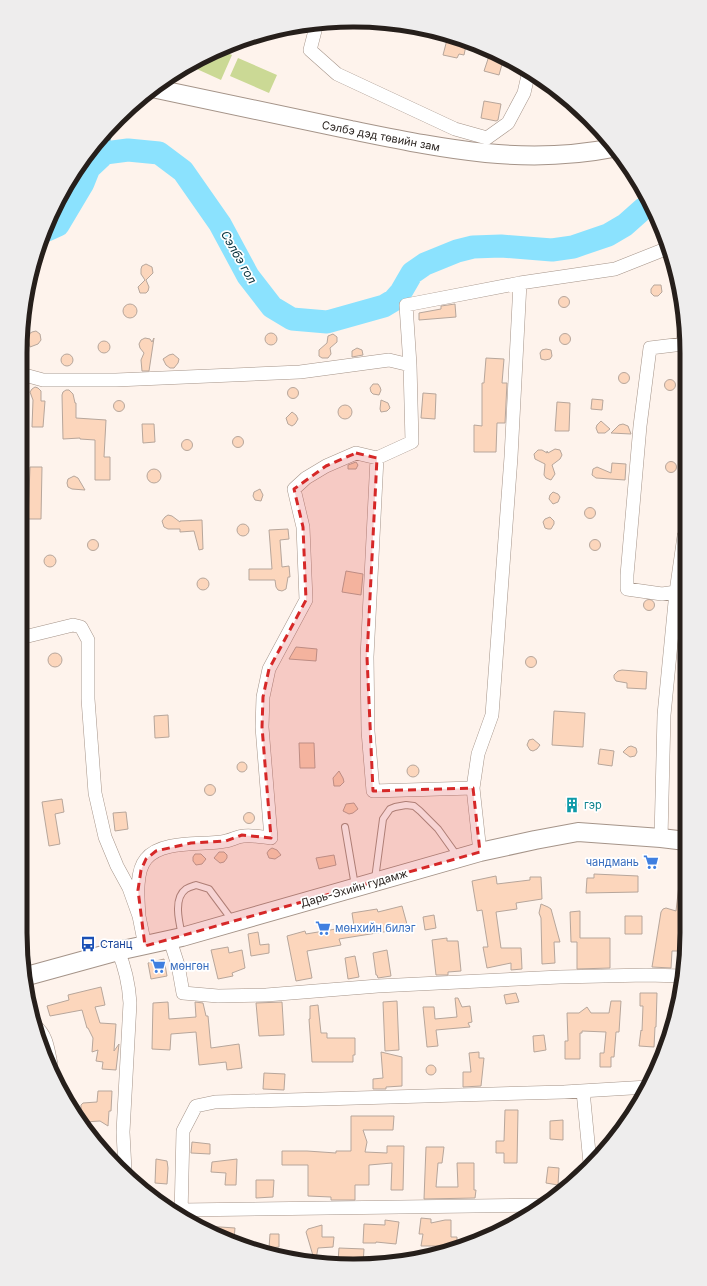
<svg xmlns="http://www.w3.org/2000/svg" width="707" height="1286" viewBox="0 0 707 1286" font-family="Inter,sans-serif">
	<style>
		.green { fill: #cbd995 }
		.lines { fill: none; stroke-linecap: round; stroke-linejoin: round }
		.stream { stroke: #6da8ba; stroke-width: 4 }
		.river { stroke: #8be2fe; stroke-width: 23 }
		.building { fill: #fcd6bc; stroke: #b7a69b }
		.lane-casing { stroke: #a59489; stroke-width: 8 }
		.street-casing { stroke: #a59489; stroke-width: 14 }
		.secondary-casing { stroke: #a59489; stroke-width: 20 }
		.lane { stroke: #fff; stroke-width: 6 }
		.street { stroke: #fff; stroke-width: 13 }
		.secondary { stroke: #fff; stroke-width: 18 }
		.marked { fill: #d62828; fill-opacity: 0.2; stroke: #d62828; stroke-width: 3; stroke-dasharray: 8 5; stroke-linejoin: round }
		.labels { text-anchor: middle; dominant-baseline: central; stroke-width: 3.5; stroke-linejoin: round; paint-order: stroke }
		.street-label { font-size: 11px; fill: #261f1b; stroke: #fff }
		.culture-label { font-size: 11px; fill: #0d838f; stroke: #fff; text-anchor: start }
		.shop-label { font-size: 11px; fill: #366cbe; stroke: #fff; text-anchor: start }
		.transit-label { font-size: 11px; fill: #164399; stroke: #fff; text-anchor: start }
		.water-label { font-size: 12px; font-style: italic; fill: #042f3b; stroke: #fff }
		.rim { fill: none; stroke: #261f1b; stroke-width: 5 }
	</style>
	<rect width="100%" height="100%" fill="#fef3ec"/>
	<path class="green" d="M219 49 232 55 221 80 188 65 206 54Z
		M238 58 277 75 269 93 230 76Z"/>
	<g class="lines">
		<path class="stream" d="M105 153 113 124"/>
		<path class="river" d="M47 230 58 225 83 183 89 168 105 153 128 150 159 153 183 171 220 224 248 276 272 307 292 319 327 322 384 306 394 300 401 292 412 273 425 264 457 251 473 247 501 246 552 250 573 247 608 235 625 225 643 209 651 205"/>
	</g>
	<path class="building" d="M448 36 467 41 464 55 459 54 457 58 443 55Z
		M490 53H494L504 57 499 75 484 71Z
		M484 101 501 104 498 120 496 121 481 118Z
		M146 264 152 267 153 273 146 280 149 287 148 291 146 293H140L138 287 145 280 141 274V269L142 266Z
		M654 285H661L662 292 658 296H654L651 293V289Z
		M558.5 302a5.5 5.5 0 1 1 11 0a5.5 5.5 0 1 1-11 0Z
		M455 304 456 317 419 320V313L441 309V306Z
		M123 311a7 7 0 1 1 14 0a7 7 0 1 1-14 0Z
		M36 331 40 334 41 340 38 344 30 347 28 339 29 334 32 332Z
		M265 339a6 6 0 1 1 12 0a6 6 0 1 1-12 0Z
		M559.5 339a5.5 5.5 0 1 1 11 0a5.5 5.5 0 1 1-11 0Z
		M333 334 337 337V342L330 348 331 354 328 358H322L319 356V350L327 343 328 336Z
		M145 338 150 339 152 342 154 338 149 371H142L141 360 144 353 140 348 139 344 141 340Z
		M98 347a6 6 0 1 1 12 0a6 6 0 1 1-12 0Z
		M357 348 362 350 363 355 352 357V351Z
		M546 349 551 350 552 356 550 359 545 360 541 359 540 353 542 350Z
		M61 360a6 6 0 1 1 12 0a6 6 0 1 1-12 0Z
		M173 354 179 359 178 363 174 368H170L166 365 163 359 169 355Z
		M486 358 504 359 502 383H507L505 423H497L496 452H474V425L482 426V383H484Z
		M618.5 378a5.5 5.5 0 1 1 11 0a5.5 5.5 0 1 1-11 0Z
		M664.5 385a5.5 5.5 0 1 1 11 0a5.5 5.5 0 1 1-11 0Z
		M373 384H378L380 387 381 390 379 395 373 394 371 392 370 388Z
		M35 387 38 388 41 391V401H45L43 427H32L33 400 30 392 32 389Z
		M287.5 393a5.5 5.5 0 1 1 11 0a5.5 5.5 0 1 1-11 0Z
		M66 390H69L73 394 75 403H76V418L106 420 104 457H110V480H95V440L80 439V438L63 439 62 395 63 392Z
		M423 393 436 394 435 419 421 418Z
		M592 399 603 400 602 410 591 409Z
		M381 400 388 403 390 408 387 411 381 412 380 409Z
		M113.5 406a5.5 5.5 0 1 1 11 0a5.5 5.5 0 1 1-11 0Z
		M557 402 570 403 569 431H555Z
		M338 412a7 7 0 1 1 14 0a7 7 0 1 1-14 0Z
		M292 412 296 415 298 419 295 424 292 426 288 424 286 418Z
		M601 421 610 429 605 433H598L596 428 597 425Z
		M142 424H154L155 442 143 443Z
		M623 424 628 426 631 434 611 433 619 425Z
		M232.5 442a5.5 5.5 0 1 1 11 0a5.5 5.5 0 1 1-11 0Z
		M181.5 445a5.5 5.5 0 1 1 11 0a5.5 5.5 0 1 1-11 0Z
		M555 449 560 450 562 455 560 459 552 465 555 474 551 480 546 478 544 475 545 464 535 459 534 454 538 450H542L547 453V451L548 453Z
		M665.5 467a5.5 5.5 0 1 1 11 0a5.5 5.5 0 1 1-11 0Z
		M356 462 358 465 356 469H348V465Z
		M612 463 626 464 625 480 596 478 592 475 593 469 597 467 611 473Z
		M30 467H42L41 519H28Z
		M147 476a7 7 0 1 1 14 0a7 7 0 1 1-14 0Z
		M74 476 78 478 85 490 72 489 68 487 67 483 68 479Z
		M260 489 263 495 261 501 255 500 253 496 254 492Z
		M553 492 558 494 560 497 558 502 553 504 549 499 550 495Z
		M584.5 513a5.5 5.5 0 1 1 11 0a5.5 5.5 0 1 1-11 0Z
		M168 515 172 516 180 522V521L202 520 203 549 199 550 194 531 180 532V529H168L164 527 162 521 165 517Z
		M550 517 554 521V524L551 529H548L545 528 543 522 545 519Z
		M237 530a6 6 0 1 1 12 0a6 6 0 1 1-12 0Z
		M288 529 289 539 280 540 282 567 289 566 290 577H288L286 589 282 591 278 590 276 587 275 580H249V569H272L269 530Z
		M589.5 545a5.5 5.5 0 1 1 11 0a5.5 5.5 0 1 1-11 0Z
		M87.5 545a5.5 5.5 0 1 1 11 0a5.5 5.5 0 1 1-11 0Z
		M44 561a6 6 0 1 1 12 0a6 6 0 1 1-12 0Z
		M346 571 363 574 361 595 342 592Z
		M197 584a6 6 0 1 1 12 0a6 6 0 1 1-12 0Z
		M643.5 605a5.5 5.5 0 1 1 11 0a5.5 5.5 0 1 1-11 0Z
		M296 647 317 649 316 661 289 659Z
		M48 660a7 7 0 1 1 14 0a7 7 0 1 1-14 0Z
		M525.5 662a5.5 5.5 0 1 1 11 0a5.5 5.5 0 1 1-11 0Z
		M622 670 647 672 646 689 627 688V683L616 681 614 678V675L618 671Z
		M554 711 585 713 583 747 552 745Z
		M168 715 169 737 155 738 154 716Z
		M533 739 540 745 537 749 533 751 530 750 527 745 529 740Z
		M299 743H314L315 768H300Z
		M631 746 636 748 637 752 635 756 630 757 623 752 628 747Z
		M600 749 614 751 612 766 598 764Z
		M237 767a5 5 0 1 1 10 0a5 5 0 1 1-10 0Z
		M407 771a6 6 0 1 1 12 0a6 6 0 1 1-12 0Z
		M339 771 343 778 344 782 340 786H334L333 778Z
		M204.5 790a5.5 5.5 0 1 1 11 0a5.5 5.5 0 1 1-11 0Z
		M566 805a6 6 0 1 1 12 0a6 6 0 1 1-12 0Z
		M62 799 64 812 55 814 60 844 49 846 42 802Z
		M354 803 358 809 353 813 349 814 343 811 346 804Z
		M126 812 128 829 115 831 113 813Z
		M243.5 818a5.5 5.5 0 1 1 11 0a5.5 5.5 0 1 1-11 0Z
		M272 848 277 850 281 855 275 859 269 858 267 853 269 850Z
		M219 852H224L227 855V858L224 862 220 863 214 858Z
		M195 854H201L206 859 202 864 196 865 193 861V857Z
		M334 855 336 865 319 869 316 858Z
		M594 874 638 876V892L586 893 587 878H594Z
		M496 876 497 884 530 880V877H541L542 899 516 903 517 909 496 912 501 948H521L522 969 511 970V963L487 968 483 947H488L482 910 477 911 472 881Z
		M679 885H686V924H682L680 951H672L671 968 652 967 661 912 663 909 666 908 676 911Z
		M541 904 548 907 551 909 560 942H554L555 963 542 964 541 918 539 913Z
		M402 906 408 928 339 939 341 945 307 951 312 978 296 981 287 936 305 931 306 934 354 926 352 913 377 909 378 912Z
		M580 911V938H610V968L577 969V942H571L570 912Z
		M434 915 436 928 425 930 423 917Z
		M625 916H642V934H625Z
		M258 932 260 945 269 944V953L251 956 248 934Z
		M447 938V941H458L461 971 448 972V975H436L432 940Z
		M228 947 229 953 242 950 245 968 232 973 233 976 218 979 211 950Z
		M387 950 391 976 378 978 377 975H376L373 953Z
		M355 956 359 977 348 979 345 958Z
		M164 959 167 976 151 979 148 963Z
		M101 987 105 1005 95 1007 100 1023 116 1024 114 1051 119 1044 116 1070 102 1069 103 1062 96 1061 98 1050 92 1052 93 1038 88 1028H87L82 1010 50 1016 47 1006 69 1000 68 995Z
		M516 993 519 1002 506 1004 504 995Z
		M640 993H657L656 1027H655L654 1047 639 1046 641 1030 642 1031 643 1006H640Z
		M455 998H458L462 1007 470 1006 472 1022 468 1023 470 1027 436 1030 438 1046 427 1047 423 1007H434L435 1019 457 1017Z
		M397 1001 399 1050 385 1051 383 1002Z
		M611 1001H621L619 1032H616L614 1057H611V1067H600V1053H604L606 1032 582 1031V1033H580V1059H565V1041H568L567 1013H579L587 1007 591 1013H609Z
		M168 1002 169 1019 196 1017 195 1002 203 1003 206 1016H208L211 1048 239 1044 242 1068 227 1070 226 1062 199 1065 196 1032 171 1034 170 1050 152 1049 153 1003Z
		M282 1002 284 1035 259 1036 256 1003Z
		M318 1005 321 1033H327V1038H355V1055H353V1062H312L309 1019H310V1006Z
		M544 1035 546 1050 534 1052 533 1036Z
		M381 1052 402 1057V1086L386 1087V1089H373V1079L383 1078Z
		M479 1052V1058H484L481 1086 463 1087V1072H471L469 1053Z
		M426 1070a5 5 0 1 1 10 0a5 5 0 1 1-10 0Z
		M264 1073 285 1074 284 1090 263 1089Z
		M98 1091H112L111 1111H109L108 1126 100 1121 85 1122V1115L81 1109V1105L83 1103 97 1102Z
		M505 1110H518L517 1163H504V1153H496V1141H504Z
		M351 1116H394L393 1130H363L367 1142 365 1152 387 1153V1146H404L403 1190H391L392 1163 369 1165V1185H355V1200H331V1197L308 1196V1165H282V1151H307L336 1153V1151H351Z
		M563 1120V1140L550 1139V1121Z
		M192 1142 210 1144V1154L191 1153Z
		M426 1147H444L442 1163H438L436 1187H458L457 1163H474V1190H476L475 1198 424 1199Z
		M156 1159 167 1161 168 1168 167 1184 155 1183Z
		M237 1159 236 1185H225L226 1173 211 1172 212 1162Z
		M548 1167 559 1168 558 1185 546 1183Z
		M256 1180H274L273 1197 256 1198Z
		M421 1218 431 1219V1223L445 1220H451V1237H457V1246H421L423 1234H419Z
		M385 1220 399 1222 396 1244 376 1242V1243H363L364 1224 385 1225Z
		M322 1225V1237H334L333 1247 318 1248 316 1259H314L306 1232 308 1229Z
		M206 1226 235 1228 234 1239 206 1227Z
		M270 1234H279V1247L269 1248Z
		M339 1248 364 1249 363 1264 338 1262Z"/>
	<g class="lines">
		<g class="lane-casing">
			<path id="lane" d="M345 827 355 886
				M375 879 383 819 390 809 395 807 406 805 414 806 420 811 438 829 458 857
				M182 935C179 922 173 898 186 889 189 887 193 886 196 885L209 889 232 920"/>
		</g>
		<g class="street-casing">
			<path id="street" d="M317 23 310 50 337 74 455 129 487 138 508 123 524 93 529 71
				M21 374 43 380H116L300 372 389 360 410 365
				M377 458 367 657 368 731 373 791 473 788
				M676 592 684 536
				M20 638 73 625 81 627 88 640V699L95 793 105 837 117 866 129 888 139 916 145 946
				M661 838 664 715 676 592 662 594 627 589V575L640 426 650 348 683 344 684 331
				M480 852 473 788 478 754 492 715 511 457 520 283
				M139 916C138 900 135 872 146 859 162 839 204 846 226 841 232 840 238 836 244 836 253 835 262 837 271 838L262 727 263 697 269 669 306 600 303 527 294 489 306 478 326 466 356 453 377 458 412 442 410 365 406 305 520 283 615 269 668 248
				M170 940 178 965 183 993 218 996 266 995 378 986 560 977 646 975 683 976
				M118 951C125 967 129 986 130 1003L123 1132 125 1170
				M36 1027C47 1035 48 1051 51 1064
				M583 1091 590 1163
				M181 1210 539 1205
				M181 1215 183 1131 196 1106 215 1102 564 1092 648 1087"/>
		</g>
		<g class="secondary-casing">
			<path id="secondary" d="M152 88C219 102 285 116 351 130 440 148 522 166 613 148
				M27 976 118 951 182 937 480 852 535 840 578 832 661 838 686 841"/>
		</g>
		<use href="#lane" class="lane"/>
		<use href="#street" class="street"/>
		<use href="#secondary" class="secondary"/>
	</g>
	<path class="marked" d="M356 453 377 458 367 657 373 791 473 788 480 852 145 946 138 890 141 870 146 859 156 851 191 843 226 841 242 835 271 838 262 727 263 697 269 669 306 600 303 527 294 489 326 466Z"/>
	<defs>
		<g id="building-bare" transform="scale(1.2)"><path d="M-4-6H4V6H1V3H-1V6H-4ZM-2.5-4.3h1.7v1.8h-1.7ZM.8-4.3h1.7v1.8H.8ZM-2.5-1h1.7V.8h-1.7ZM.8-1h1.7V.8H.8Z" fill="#0f9aa8" stroke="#fff" stroke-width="2.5" paint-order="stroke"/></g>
		<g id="supermarket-bare" transform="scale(1.2)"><path d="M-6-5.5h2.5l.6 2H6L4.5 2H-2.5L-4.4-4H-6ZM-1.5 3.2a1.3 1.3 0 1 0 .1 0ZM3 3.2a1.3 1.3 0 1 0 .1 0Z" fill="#3f7fe0" stroke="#fff" stroke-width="2.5" paint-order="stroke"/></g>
		<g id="bus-bare" transform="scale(1.2)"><path d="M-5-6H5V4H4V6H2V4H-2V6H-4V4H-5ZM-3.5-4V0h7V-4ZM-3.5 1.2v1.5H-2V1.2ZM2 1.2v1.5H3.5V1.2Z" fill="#1a4fb4" stroke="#fff" stroke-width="2.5" paint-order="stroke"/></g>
	</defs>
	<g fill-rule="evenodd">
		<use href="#building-bare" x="572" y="805"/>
		<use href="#supermarket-bare" x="651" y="862"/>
		<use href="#supermarket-bare" x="323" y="928"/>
		<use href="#bus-bare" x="88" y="944"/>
		<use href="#supermarket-bare" x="158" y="966"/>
	</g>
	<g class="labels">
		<g class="street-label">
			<text transform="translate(381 136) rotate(11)">Сэлбэ дэд төвийн зам</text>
			<text transform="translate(354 888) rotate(-16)">Дарь-Эхийн гудамж</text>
		</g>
		<g class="culture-label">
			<text x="584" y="805">гэр</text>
		</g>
		<g class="shop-label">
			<text x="639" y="862" text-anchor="end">чандмань</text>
			<text x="335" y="928">мөнхийн билэг</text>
			<text x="170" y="966">мөнгөн</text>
		</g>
		<g class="transit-label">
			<text x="100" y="944">Станц</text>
		</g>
		<g class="water-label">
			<text transform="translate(239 257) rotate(60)">Сэлбэ гол</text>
		</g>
	</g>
	<path d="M0 0H707V1286H0ZM353 27H354A326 326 0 0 1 680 353V933A326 326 0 0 1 354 1259H353A326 326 0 0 1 27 933V353A326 326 0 0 1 353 27Z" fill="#eeeded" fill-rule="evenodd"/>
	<path class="rim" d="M353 27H354A326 326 0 0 1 680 353V933A326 326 0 0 1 354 1259H353A326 326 0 0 1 27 933V353A326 326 0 0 1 353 27Z"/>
</svg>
